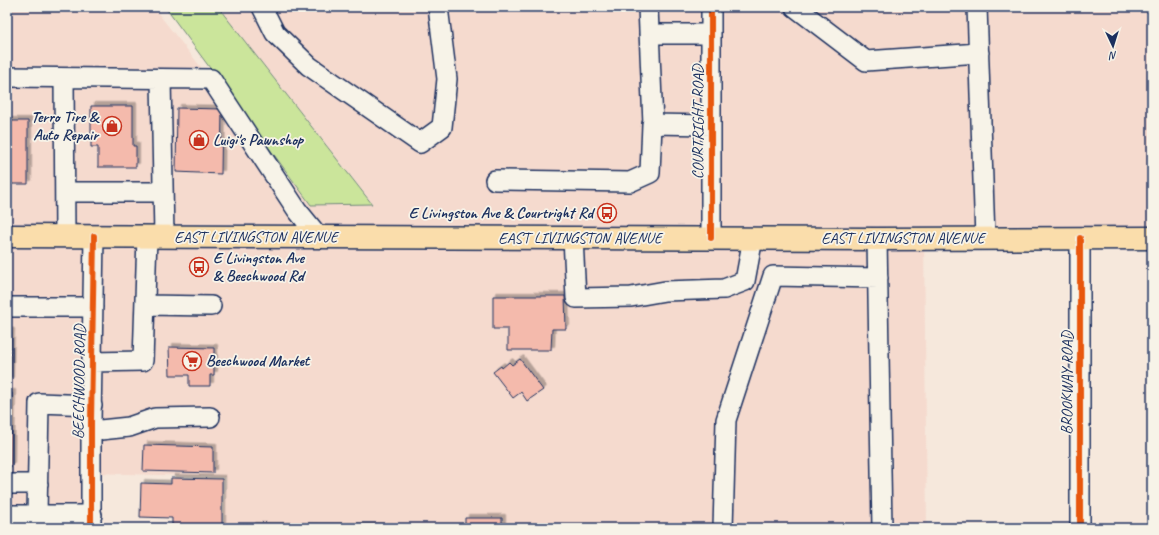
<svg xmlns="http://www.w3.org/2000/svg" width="1159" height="535" viewBox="0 0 1159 535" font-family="Caveat,sans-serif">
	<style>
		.built { fill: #f5dace }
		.green { fill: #cbe59b; stroke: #738a7c }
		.building { fill: #f4baac; stroke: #1b2f5e; filter: url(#shadow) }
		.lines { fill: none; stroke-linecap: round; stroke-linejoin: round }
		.minor-casing { stroke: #1b2f5e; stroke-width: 22 }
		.major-casing { stroke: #1b2f5e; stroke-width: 25 }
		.minor { stroke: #f7f3e8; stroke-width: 19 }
		.major { stroke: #faddab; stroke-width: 22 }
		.cycleway-casing { stroke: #f7f3e8; stroke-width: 8 }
		.cycleway { stroke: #e8590c; stroke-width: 6 }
		.labels { text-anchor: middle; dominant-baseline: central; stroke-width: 3.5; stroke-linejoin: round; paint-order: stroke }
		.poi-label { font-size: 16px; font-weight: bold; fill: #1b2f5e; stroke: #f7f3e8; text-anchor: start }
		.street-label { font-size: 16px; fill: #1b2f5e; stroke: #f7f3e8 }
	</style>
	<defs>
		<filter id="shadow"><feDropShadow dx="3.5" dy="-3.5" stdDeviation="0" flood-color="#0004"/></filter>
	</defs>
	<rect width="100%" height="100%" fill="#f6e8dc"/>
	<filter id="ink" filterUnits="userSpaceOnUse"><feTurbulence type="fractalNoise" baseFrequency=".025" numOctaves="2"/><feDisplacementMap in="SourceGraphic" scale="8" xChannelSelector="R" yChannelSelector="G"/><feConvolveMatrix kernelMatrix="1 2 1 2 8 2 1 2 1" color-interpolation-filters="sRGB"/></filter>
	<g filter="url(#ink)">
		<path class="built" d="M7 7H153L311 205 372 203 218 7H1152V238L924 239 927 528H224L226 477 93 473 92 518 7 517Z"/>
		<path class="green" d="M165 7H218L372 204 311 205Z"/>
		<path class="building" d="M91 106H133V146H136V167H98V147H91Z
			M177 108 222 109 221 174 176 172Z
			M7 121H28V184H7Z
			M493 296H565L566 329H552L551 350H508V329H493Z
			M7 331 11 332 10 381 7 380Z
			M169 347 214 348V375H210V386H189V375H170Z
			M520 359 543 390 527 401 521 392 513 398 493 372 501 366 502 368 509 362 512 365Z
			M7 393H12L11 467H7Z
			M144 445 213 447V473L143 471Z
			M171 478 222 479V526L172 525V518L140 517 141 483 171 484Z
			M465 518H502V528H465Z
			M252 526 389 527V528H252Z"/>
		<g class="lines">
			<g class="minor-casing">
				<path id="minor" d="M262 7 275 33 309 66 420 143 442 127 447 79 438 7
					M648 7 653 124
					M711 7V238
					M795 7 866 61 979 53
					M977 7 985 238
					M649 34H711
					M7 77 211 79 297 210 319 237
					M64 78 65 236
					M161 79 164 237
					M495 180 630 182 650 173 652 124 711 125
					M65 192H163
					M573 238 576 298 631 297 665 291 724 289 745 281 753 238
					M877 239 882 528
					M145 305 211 306
					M7 307H93
					M92 362 143 361 147 237
					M91 431 129 427 155 418 210 417
					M7 484H38
					M7 515H92
					M37 515 39 403 92 405
					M91 528V423L94 236
					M723 528 726 420 773 276 878 278
					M1080 528V238"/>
			</g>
			<g class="major-casing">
				<path id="major" d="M7 236 877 239 1152 238"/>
			</g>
			<use href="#minor" class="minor"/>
			<use href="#major" class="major"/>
			<g class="cycleway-casing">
				<path id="cycleway" d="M711 7V238
					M91 528V423L94 236
					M1080 528V238"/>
			</g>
			<use href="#cycleway" class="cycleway"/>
		</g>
	</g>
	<defs>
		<g id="shop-ring" transform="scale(1)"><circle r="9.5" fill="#f7f3e8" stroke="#c8321e" stroke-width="1.5"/><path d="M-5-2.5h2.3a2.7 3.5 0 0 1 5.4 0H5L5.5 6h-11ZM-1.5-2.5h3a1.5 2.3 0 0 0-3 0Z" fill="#c8321e"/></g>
		<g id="bus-ring" transform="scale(1)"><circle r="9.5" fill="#f7f3e8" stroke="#c8321e" stroke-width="1.5"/><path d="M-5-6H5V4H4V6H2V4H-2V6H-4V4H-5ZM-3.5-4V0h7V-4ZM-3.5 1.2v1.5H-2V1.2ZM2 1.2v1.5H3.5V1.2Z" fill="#c8321e"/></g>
		<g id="supermarket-ring" transform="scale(1)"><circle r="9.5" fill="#f7f3e8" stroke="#c8321e" stroke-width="1.5"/><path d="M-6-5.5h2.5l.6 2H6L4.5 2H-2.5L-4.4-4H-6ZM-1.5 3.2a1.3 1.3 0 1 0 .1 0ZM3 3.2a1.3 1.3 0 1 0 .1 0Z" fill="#c8321e"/></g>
	</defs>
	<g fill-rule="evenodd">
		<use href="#shop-ring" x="112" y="126"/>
		<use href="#shop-ring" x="199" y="140"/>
		<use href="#bus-ring" x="607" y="213"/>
		<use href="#bus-ring" x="199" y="267"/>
		<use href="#supermarket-ring" x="192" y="361"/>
	</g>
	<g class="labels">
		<g class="poi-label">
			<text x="98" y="117" text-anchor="end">Terro Tire &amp;<tspan x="98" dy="18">Auto Repair</tspan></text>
			<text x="213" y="140">Luigi's Pawnshop</text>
			<text x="593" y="213" text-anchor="end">E Livingston Ave &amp; Courtright Rd</text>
			<text x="213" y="258">E Livingston Ave<tspan x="213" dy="18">&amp; Beechwood Rd</tspan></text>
			<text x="206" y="361">Beechwood Market</text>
		</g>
		<g class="street-label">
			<text transform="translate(698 122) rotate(-90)">COURTRIGHT ROAD</text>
			<text x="256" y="237">EAST LIVINGSTON AVENUE</text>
			<text x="580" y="238">EAST LIVINGSTON AVENUE</text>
			<text x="903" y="238">EAST LIVINGSTON AVENUE</text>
			<text transform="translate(79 382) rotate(-89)">BEECHWOOD ROAD</text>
			<text transform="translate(1067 383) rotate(-90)">BROOKWAY ROAD</text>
		</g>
	</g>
	<rect width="1159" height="535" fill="none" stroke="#f7f3e8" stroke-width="24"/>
	<rect x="12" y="12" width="1135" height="511" fill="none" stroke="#1b2f5e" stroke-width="1.5" filter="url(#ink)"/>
	<g transform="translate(1113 46) rotate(176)" stroke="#f7f3e8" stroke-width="3" paint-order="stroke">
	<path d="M0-3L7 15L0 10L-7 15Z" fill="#1b2f5e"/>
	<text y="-6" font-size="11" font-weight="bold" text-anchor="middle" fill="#1b2f5e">N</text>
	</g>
</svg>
